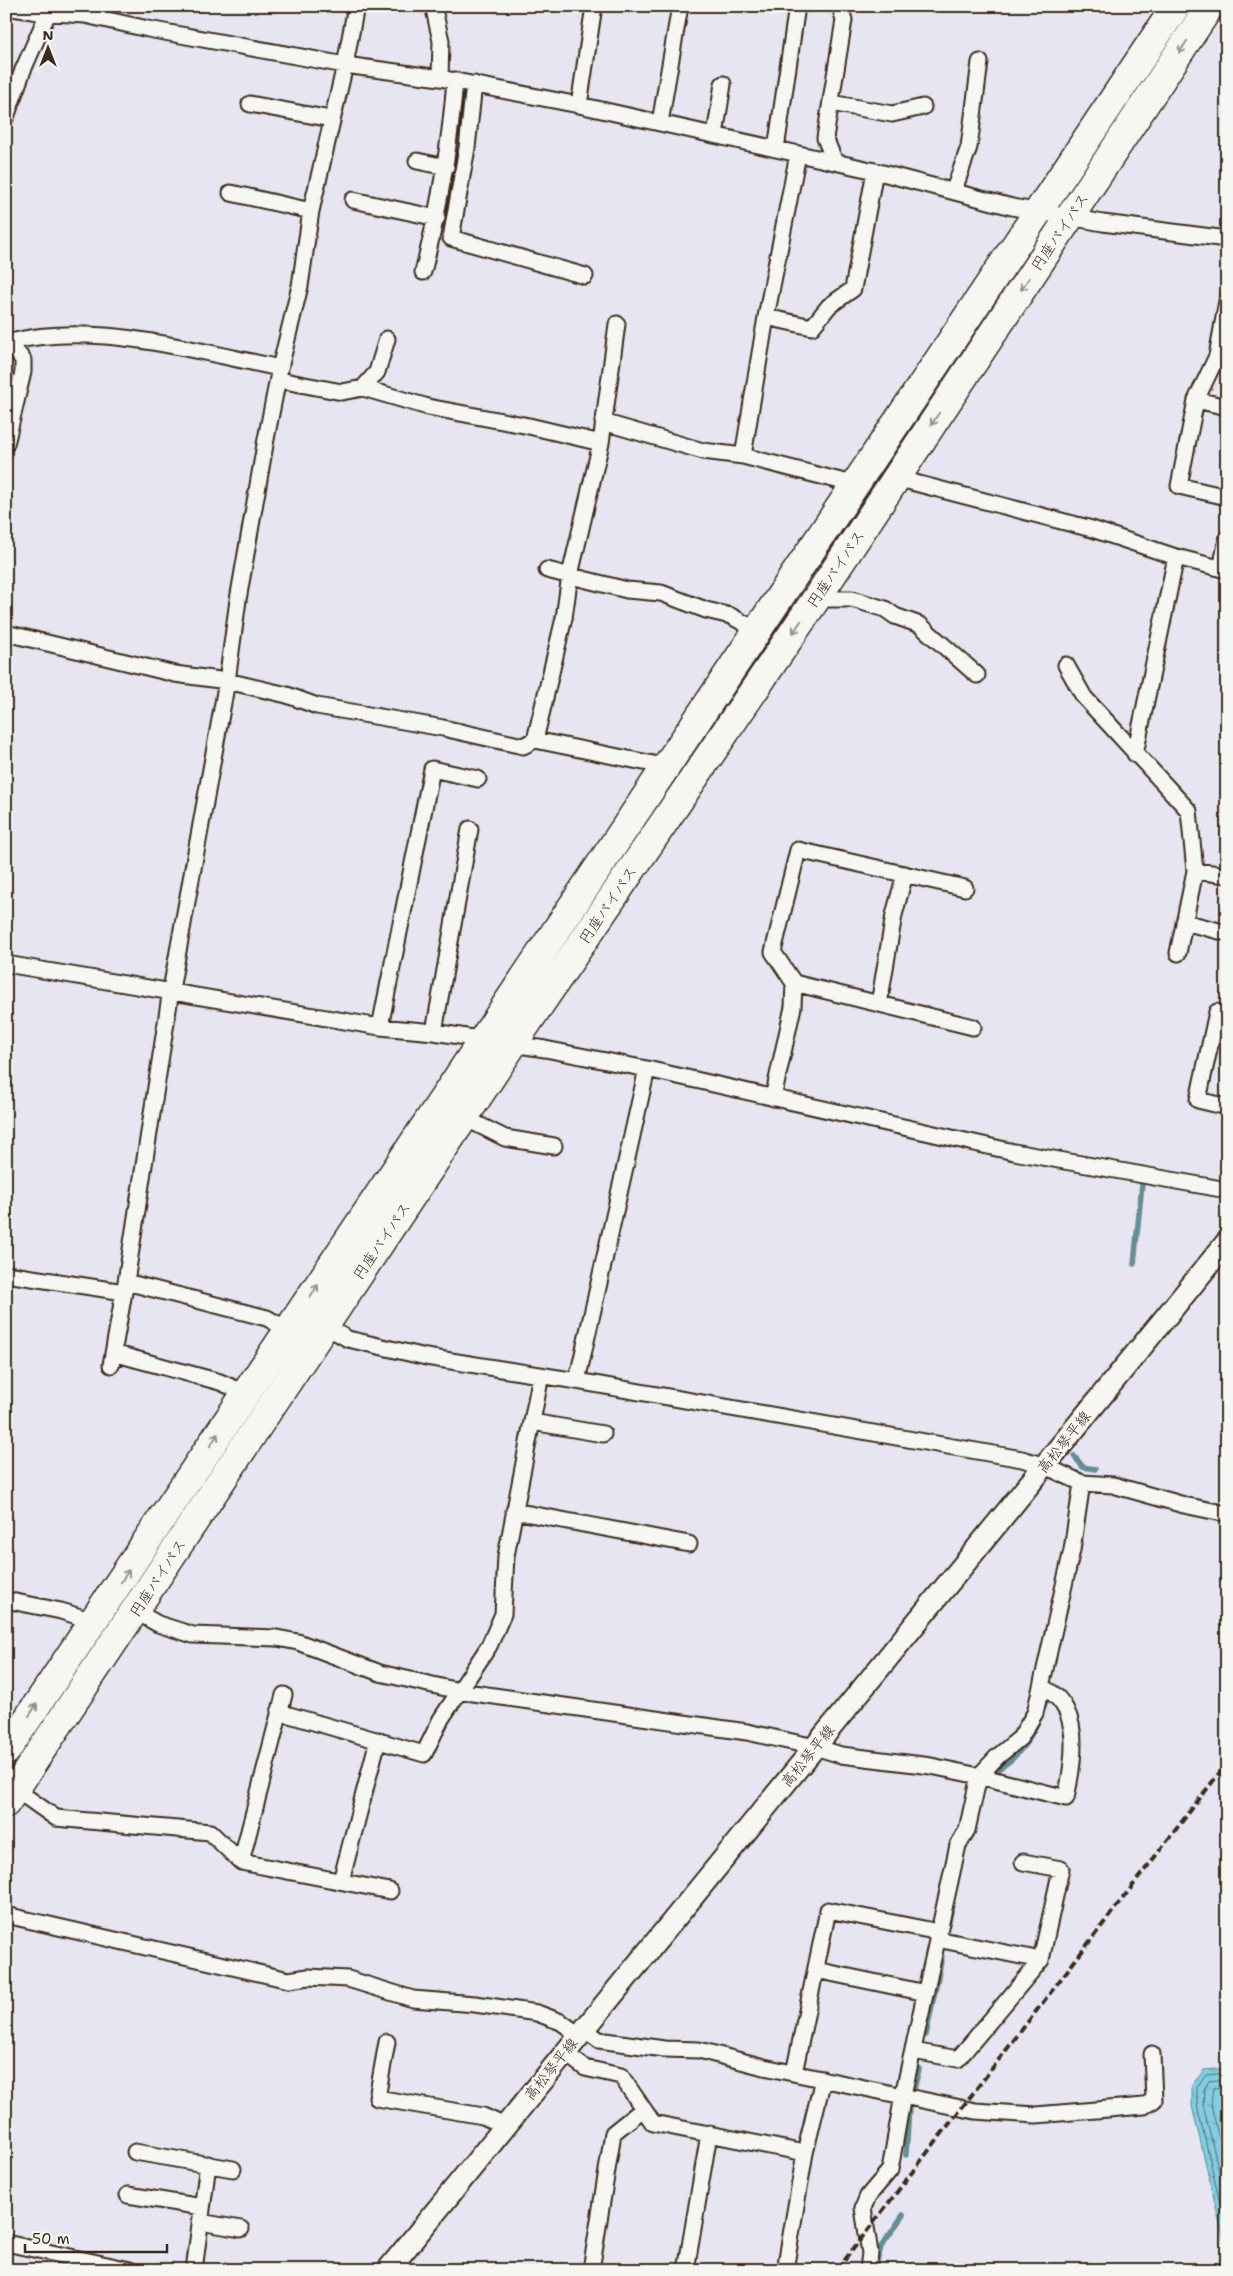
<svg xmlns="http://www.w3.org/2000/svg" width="1233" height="2276" viewBox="0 0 1233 2276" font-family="'Shantell Sans','Klee One',sans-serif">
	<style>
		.water { fill: url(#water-ripples); stroke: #668c94 }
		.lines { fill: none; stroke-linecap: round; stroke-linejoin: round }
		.shore { stroke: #576b6c; stroke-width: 1 }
		.stream { stroke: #668c94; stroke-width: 5.5 }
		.street-casing { stroke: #3b2a1e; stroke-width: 19 }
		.secondary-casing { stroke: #3b2a1e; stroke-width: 25 }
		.highway-casing { stroke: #3b2a1e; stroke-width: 31 }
		.street { stroke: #f6f6f2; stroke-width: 15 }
		.secondary { stroke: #f6f6f2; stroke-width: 21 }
		.highway { stroke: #f6f6f2; stroke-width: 28 }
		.rail { stroke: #3b2a1e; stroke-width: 4; stroke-dasharray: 8 4; stroke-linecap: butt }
		.oneway { stroke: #989088 }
		.labels { text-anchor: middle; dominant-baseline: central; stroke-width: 5; stroke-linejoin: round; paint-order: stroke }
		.street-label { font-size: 15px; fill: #3b2a1e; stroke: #f6f6f2 }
	</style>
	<defs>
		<pattern id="water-ripples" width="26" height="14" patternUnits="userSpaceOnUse" patternTransform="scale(1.25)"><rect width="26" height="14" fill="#82cde2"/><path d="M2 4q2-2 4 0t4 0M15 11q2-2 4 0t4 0" fill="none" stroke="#71b0c1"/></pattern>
	</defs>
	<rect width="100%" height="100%" fill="#e6e5f1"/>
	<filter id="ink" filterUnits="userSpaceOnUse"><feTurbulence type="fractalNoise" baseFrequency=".02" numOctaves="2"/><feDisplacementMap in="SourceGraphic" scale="10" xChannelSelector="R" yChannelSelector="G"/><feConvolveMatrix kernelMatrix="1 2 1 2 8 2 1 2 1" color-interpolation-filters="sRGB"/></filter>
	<g filter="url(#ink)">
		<path class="water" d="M1227 2068V2254L1192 2106V2085L1204 2070Z"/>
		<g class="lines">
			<path class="shore" d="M1227 2073 1206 2075 1197 2087V2105L1227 2233
				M1227 2079 1209 2081 1204 2089 1203 2105 1227 2205
				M1227 2086 1213 2088 1211 2104 1227 2173"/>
			<path class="stream" d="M1134 1264 1142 1184
				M1074 1456 1083 1467 1095 1469
				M991 1775C998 1768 1006 1765 1013 1758 1029 1743 1039 1722 1046 1701
				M948 1924 951 1912
				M926 2035 942 1957
				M914 2089 919 2069
				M906 2155 909 2107
				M875 2268 881 2247 903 2215"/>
			<g class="street-casing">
				<path id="street" d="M6 7 39 12 85 15 148 29 345 65 440 78 579 105 875 171 1012 207 1103 223 1227 239
					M435 14 441 41 440 78
					M474 84 467 148 451 238 585 276
					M831 103 892 114 923 107
					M250 104 331 119
					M579 105 594 6
					M6 117 23 70 48 13
					M660 123 680 6
					M715 135 723 84
					M776 149 797 6
					M417 161 446 167
					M835 162 825 138 844 20 840 6
					M954 190 969 147 980 62
					M231 193 311 211
					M353 200 437 218
					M423 272C439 209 450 146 455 80
					M1227 301 1217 356 1196 400 1179 486 1227 497
					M766 317 812 327 829 306 853 289 875 171
					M6 338 23 360V372L6 444
					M10 342C96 321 194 351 280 368
					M279 380 342 392 363 388 428 407 529 426 601 443
					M363 388 377 372 387 339
					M1196 400 1227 407
					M603 422 703 451 743 456 856 485
					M743 456 766 317 798 154
					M896 478 1092 529 1176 557 1227 570
					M1221 569 1227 539
					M547 570 627 590 661 593 706 610 731 616 758 631
					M816 599H852L885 609 895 616 920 625 977 675
					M6 633 175 674 227 681 287 695 317 706 443 728 523 746 535 740 668 767
					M1066 665 1084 697 1189 811 1195 871 1178 953
					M535 740 564 618 570 575 601 443 617 324
					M1135 754 1176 557
					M1195 871 1227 875
					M1184 922 1227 933
					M6 964 380 1027 434 1032 545 1049 647 1069 1014 1152 1227 1190
					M794 983 973 1027
					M879 1004 894 915 905 874
					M1227 1015 1217 1012 1198 1100 1227 1107
					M380 1027 432 769 478 779
					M434 1032 470 829
					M773 1098 793 1007 794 983 773 952 798 850 965 888
					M465 1118 505 1138 554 1146
					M6 1274 124 1292 126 1282 267 1318 288 1330
					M126 1282 171 990 227 681 238 600 266 439 280 368 300 286 311 211 345 65 356 6
					M325 1326 348 1339 426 1357 577 1381 1022 1459 1045 1466 1082 1483 1113 1485 1184 1505 1227 1514
					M113 1353 220 1382 245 1393
					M111 1365 124 1292
					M577 1381 647 1069
					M532 1422 603 1434
					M514 1511 689 1544
					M6 1600 61 1611 93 1621
					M135 1611 158 1624 193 1635 277 1638 298 1642 380 1673 459 1691 747 1732 815 1747 841 1755 931 1766 979 1776 1066 1798C1074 1761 1084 1704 1041 1687
					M279 1712 424 1754 441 1719 489 1646 503 1614 506 1556 541 1375
					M15 1789 56 1818 210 1832 241 1862 390 1891
					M241 1862 284 1695
					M341 1881 378 1740
					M6 1915 289 1980 308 1977 348 1979 413 1999 475 2004 537 2013 561 2022 579 2035
					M937 1939 1041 1960
					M816 1970 926 1993
					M584 2029 599 2040 664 2049 699 2050 764 2067 975 2111 1036 2115 1144 2106 1154 2100 1152 2054
					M387 2042 377 2098 483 2116 505 2126
					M913 2051 958 2059 1041 1960 1061 1869 1023 1862
					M565 2053 585 2068 621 2076 653 2123 805 2153
					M794 2073 828 1910 939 1932
					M135 2152 233 2169
					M128 2195 202 2207
					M200 2222 241 2229
					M6 2243 130 2270
					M194 2270 208 2164
					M591 2270 613 2133 643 2109
					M686 2270 709 2134
					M785 2270 805 2153 823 2079
					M868 2270 870 2253 863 2208 868 2196 890 2170 903 2095 958 1845 967 1830 979 1776 997 1757 1020 1738 1035 1713 1072 1550 1082 1483"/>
			</g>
			<g class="secondary-casing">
				<path id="secondary" d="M388 2270 1227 1242"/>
			</g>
			<g class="highway-casing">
				<path id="highway" d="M6 1751 1176 6
					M6 1803 513 1044 816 599 1210 6"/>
			</g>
			<use href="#street" class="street"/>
			<use href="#secondary" class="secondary"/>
			<use href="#highway" class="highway"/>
			<path class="rail" d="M837 2270 1227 1763"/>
		</g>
		<defs><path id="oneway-shaft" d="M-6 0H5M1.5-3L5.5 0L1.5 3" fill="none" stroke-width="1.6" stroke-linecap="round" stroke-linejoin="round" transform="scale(1.25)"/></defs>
		<g class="oneway">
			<use href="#oneway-shaft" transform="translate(1183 47) rotate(124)"/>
			<use href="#oneway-shaft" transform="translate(1025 284) rotate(124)"/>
			<use href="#oneway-shaft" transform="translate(935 419) rotate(124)"/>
			<use href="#oneway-shaft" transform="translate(797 627) rotate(124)"/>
			<use href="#oneway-shaft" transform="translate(314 1291) rotate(-56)"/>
			<use href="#oneway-shaft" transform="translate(214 1440) rotate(-57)"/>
			<use href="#oneway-shaft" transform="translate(125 1576) rotate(-57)"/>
			<use href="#oneway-shaft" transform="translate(33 1710) rotate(-56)"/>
		</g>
	</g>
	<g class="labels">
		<g class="street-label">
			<text transform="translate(1060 232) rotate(-56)">円座バイパス</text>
			<text transform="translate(836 569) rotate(-56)">円座バイパス</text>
			<text transform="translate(608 905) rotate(-56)">円座バイパス</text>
			<text transform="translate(382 1241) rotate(-56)">円座バイパス</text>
			<text transform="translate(1064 1442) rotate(-51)">高松琴平線</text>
			<text transform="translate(158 1578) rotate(-57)">円座バイパス</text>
			<text transform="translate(808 1756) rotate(-51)">高松琴平線</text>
			<text transform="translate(551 2069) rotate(-51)">高松琴平線</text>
		</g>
	</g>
	<rect width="1233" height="2276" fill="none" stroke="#f6f6f2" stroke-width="25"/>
	<rect x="12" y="12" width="1208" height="2251" fill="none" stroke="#3b2a1e" stroke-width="2" filter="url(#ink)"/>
	<g transform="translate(48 48)" stroke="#f6f6f2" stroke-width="4" paint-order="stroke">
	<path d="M0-4L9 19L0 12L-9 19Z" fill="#3b2a1e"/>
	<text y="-8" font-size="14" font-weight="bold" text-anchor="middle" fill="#3b2a1e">N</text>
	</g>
	<path d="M25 2244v8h142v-8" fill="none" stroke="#3b2a1e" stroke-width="2.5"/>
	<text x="32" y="2244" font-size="15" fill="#3b2a1e" stroke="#f6f6f2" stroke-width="4" paint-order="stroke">50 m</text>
</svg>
